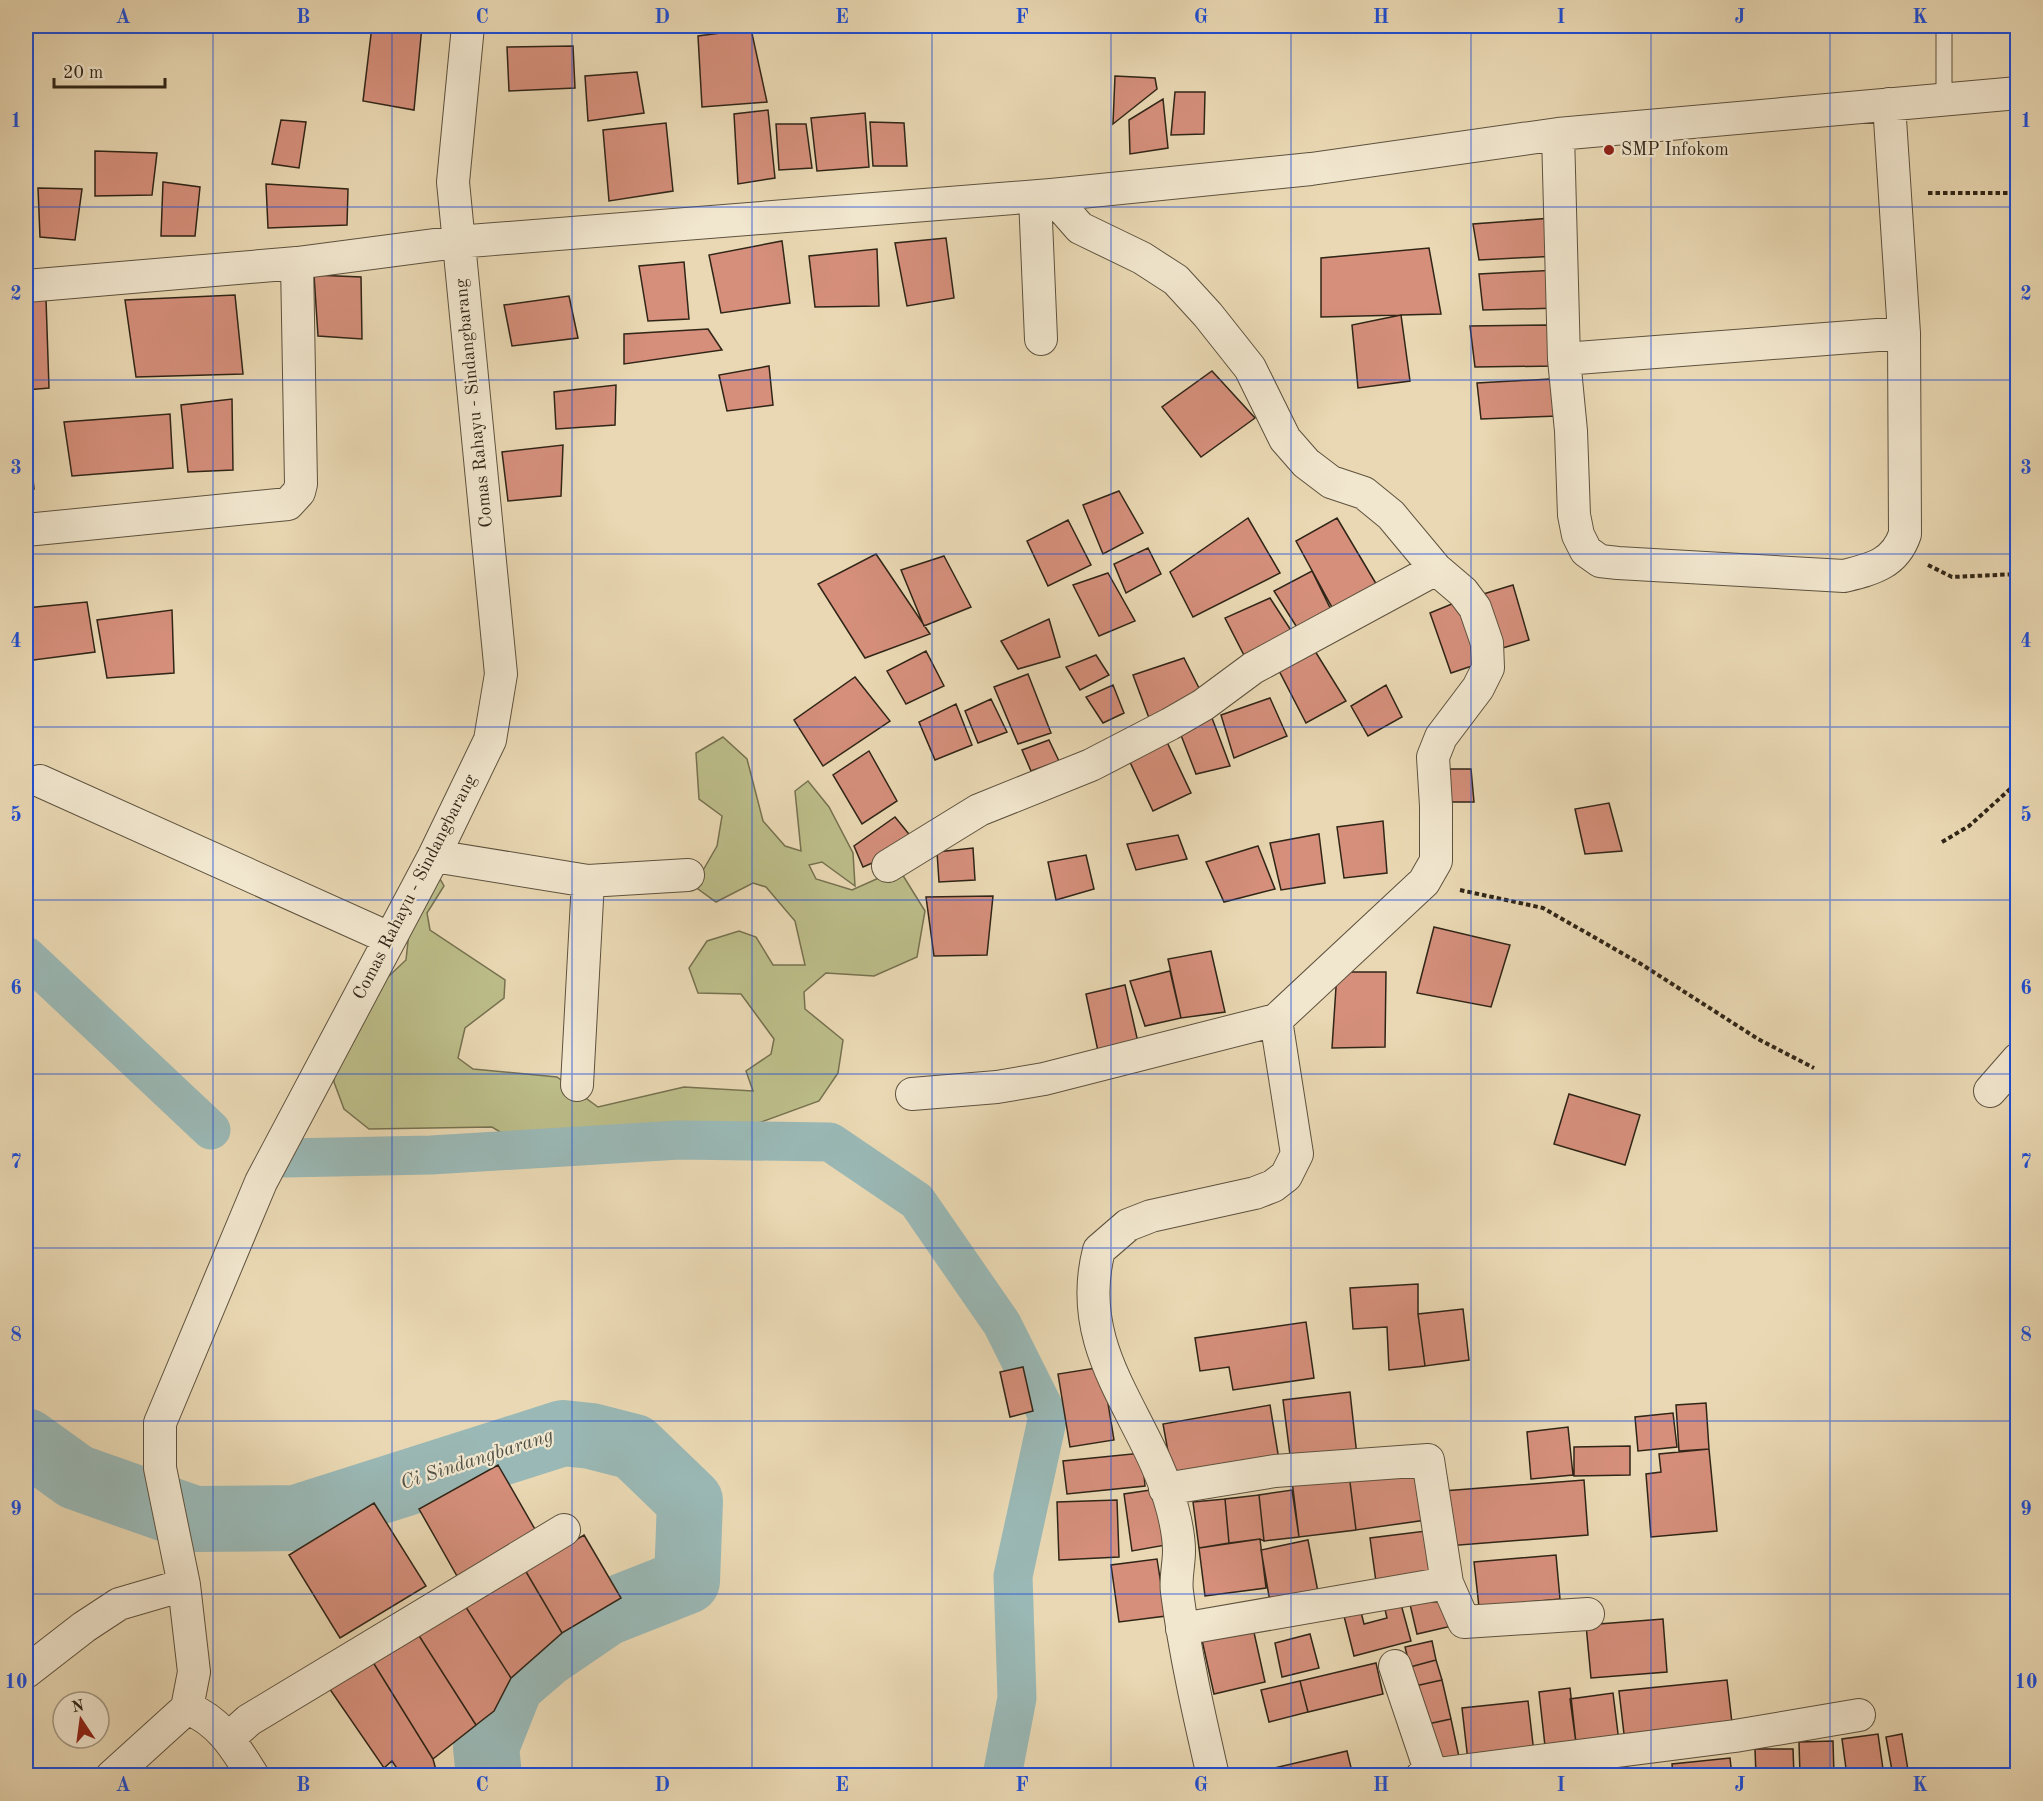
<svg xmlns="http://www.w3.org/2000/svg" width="2043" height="1801" viewBox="0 0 2043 1801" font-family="'Old Standard TT',serif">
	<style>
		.green { fill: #bcbd89; stroke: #767150; stroke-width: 1.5 }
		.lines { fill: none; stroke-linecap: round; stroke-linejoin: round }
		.canal { stroke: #9ab8b5; stroke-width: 39 }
		.river { stroke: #9ab8b5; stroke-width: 66 }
		.building { fill: #d58f7b; stroke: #302517; stroke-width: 1.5 }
		.service-casing { stroke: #5e523e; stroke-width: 17 }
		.minor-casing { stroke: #5e523e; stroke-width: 34 }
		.path { stroke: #302517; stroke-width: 4; stroke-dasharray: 4.5 3; stroke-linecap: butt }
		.service { stroke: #f1e6ce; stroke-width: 15 }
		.minor { stroke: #f1e6ce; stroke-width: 32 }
		.grid { fill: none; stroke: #1d4ed8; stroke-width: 1.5; stroke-opacity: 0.55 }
		.poi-dot { fill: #8f2418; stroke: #f1e6ce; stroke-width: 2 }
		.labels { text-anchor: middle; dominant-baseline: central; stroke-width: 4.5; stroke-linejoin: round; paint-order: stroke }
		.poi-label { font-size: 18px; fill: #302517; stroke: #f1e6ce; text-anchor: start }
		.street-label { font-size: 18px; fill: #302517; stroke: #f1e6ce }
		.water-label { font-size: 20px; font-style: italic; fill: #505146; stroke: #f1e6ce }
		.neatline { fill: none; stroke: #1d4ed8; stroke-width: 2 }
		.grid-label { font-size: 20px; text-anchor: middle; font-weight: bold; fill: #1d4ed8 }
	</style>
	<rect width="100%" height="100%" fill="#e9d8b3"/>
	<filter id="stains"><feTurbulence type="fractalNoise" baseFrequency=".00333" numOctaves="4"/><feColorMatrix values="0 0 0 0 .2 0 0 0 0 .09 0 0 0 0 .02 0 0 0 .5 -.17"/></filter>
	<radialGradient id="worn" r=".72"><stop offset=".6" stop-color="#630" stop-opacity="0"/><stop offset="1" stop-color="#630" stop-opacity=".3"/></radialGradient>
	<path class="green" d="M723 737 747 759 763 821 785 846 801 851 795 791 808 781 829 807 853 853 855 886 822 862 809 865 816 879 852 890 899 869 925 911 917 957 874 976 826 973 804 992 805 1009 843 1040 838 1073 819 1101 676 1153 621 1159 517 1142 492 1127 369 1129 344 1109 334 1082 333 1037 341 1021 406 960 413 894 430 877 440 879 444 886 427 913 430 930 505 980 504 998 465 1028 458 1058 473 1069 557 1077 598 1107 684 1087 753 1091 746 1071 771 1054 774 1039 741 994 698 993 689 968 707 941 739 931 756 937 773 965H805L795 921 766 887 753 883 716 902 694 886 717 846 722 816 699 799 696 753Z"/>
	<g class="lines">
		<path class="canal" d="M26 956 211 1130
			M285 1158 431 1155 679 1140 830 1142 917 1201 1002 1324 1048 1416 1013 1576 1017 1698 1002 1776"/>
		<path class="river" d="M26 1441 76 1477 195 1519 296 1518 563 1433 591 1436 634 1447 690 1501 687 1581 606 1613 546 1654 511 1684 486 1747 489 1776"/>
	</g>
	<path class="building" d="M372 26H422L414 110 363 101Z
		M751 29 767 102 702 107 698 36Z
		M573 46 575 88 509 91 507 47Z
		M637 72 644 113 588 121 585 76Z
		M1115 76 1155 78 1157 89 1113 124Z
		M1175 92H1205L1204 134 1171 135Z
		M1163 99 1168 148 1130 154 1129 120Z
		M768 110 775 178 738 184 734 114Z
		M865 113 869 167 817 171 811 118Z
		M281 120 306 122 299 168 272 164Z
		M870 122 904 123 907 166H873Z
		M666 123 673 191 609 201 603 130Z
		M776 124H806L812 168 779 170Z
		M95 151 157 153 152 195 95 196Z
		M163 182 200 187 195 236H161Z
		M266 184 348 189 347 225 268 228Z
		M38 188 82 189 75 240 40 237Z
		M1552 218 1557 256 1479 260 1473 224Z
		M946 238 954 298 907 306 895 243Z
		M782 241 790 303 721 313 709 255Z
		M1429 248 1441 314 1321 317V258Z
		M877 249 879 306 815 307 809 256Z
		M684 262 689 319 648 321 639 266Z
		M1557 270 1559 308 1483 310 1479 274Z
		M314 275 361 277 362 339 318 336Z
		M235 295 243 374 136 377 125 300Z
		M569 296 578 338 512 346 504 305Z
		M46 299 49 388 26 390V301Z
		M1401 315 1410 381 1358 388 1352 325Z
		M1548 325 1556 366 1475 367 1470 326Z
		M708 329 722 350 624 364V334Z
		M769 366 773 405 727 411 719 375Z
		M1212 371 1255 418 1201 457 1162 407Z
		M1550 379 1558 416 1481 419 1477 383Z
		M616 385 615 425 556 429 554 392Z
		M232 399 233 470 188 472 181 405Z
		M26 410 34 489 26 490Z
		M170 414 173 468 72 476 64 422Z
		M563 445 561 496 508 501 502 452Z
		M1119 491 1143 533 1103 554 1083 505Z
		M1248 518 1280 573 1193 617 1170 572Z
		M1337 518 1381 592 1334 611 1296 541Z
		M1068 520 1091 565 1048 586 1027 541Z
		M1148 548 1161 574 1126 593 1114 564Z
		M876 554 930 634 865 658 818 584Z
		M944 556 971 607 924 626 901 570Z
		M1312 571 1336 620 1303 637 1274 591Z
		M1108 573 1135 621 1099 636 1073 585Z
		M1513 585 1529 640 1496 650 1480 595Z
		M1270 598 1296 638 1248 663 1225 618Z
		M1459 601 1481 663 1451 673 1430 613Z
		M87 602 95 652 26 661V608Z
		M172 610 174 673 107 678 97 620Z
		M1049 619 1060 657 1018 669 1001 641Z
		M1310 643 1346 701 1306 723 1274 661Z
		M926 651 944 686 906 704 887 671Z
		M1096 655 1109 675 1080 690 1066 667Z
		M1184 658 1205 700 1149 718 1133 675Z
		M1028 674 1051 733 1018 744 994 687Z
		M855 677 890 721 823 766 794 720Z
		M1113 685 1124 713 1103 723 1086 697Z
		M1386 685 1402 717 1368 736 1351 706Z
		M1270 698 1287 736 1234 758 1221 715Z
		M991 699 1007 732 978 743 965 711Z
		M956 704 972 745 935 760 919 722Z
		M1212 718 1230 766 1196 774 1179 730Z
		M1049 740 1059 761 1031 771 1022 750Z
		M1166 740 1191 793 1153 811 1128 758Z
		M869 751 897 801 862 824 833 775Z
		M1441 769H1471L1474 802H1442Z
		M1609 803 1622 851 1585 854 1575 809Z
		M895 817 917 844 863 867 854 846Z
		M1383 821 1387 873 1344 878 1337 827Z
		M1319 834 1325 883 1281 890 1270 843Z
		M1178 835 1187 859 1136 870 1127 844Z
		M1258 846 1275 889 1224 902 1206 862Z
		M973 848 975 880 939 882 937 852Z
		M1086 855 1094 889 1056 900 1048 862Z
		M993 896 987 955 934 956 926 897Z
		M1434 927 1510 945 1491 1007 1417 993Z
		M1211 951 1225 1012 1181 1018 1168 959Z
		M1170 971 1181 1018 1145 1026 1130 981Z
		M1337 972H1386L1385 1047 1332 1048Z
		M1125 985 1140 1051 1099 1056 1086 994Z
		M1569 1094 1640 1115 1625 1165 1554 1144Z
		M1418 1284V1314L1425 1366 1389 1370 1387 1327 1353 1329 1350 1288Z
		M1463 1309 1469 1360 1425 1366 1418 1314Z
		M1306 1322 1314 1378 1233 1390 1229 1367 1200 1371 1195 1338Z
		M1023 1367 1033 1411 1010 1417 1000 1372Z
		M1102 1367 1114 1440 1070 1447 1058 1374Z
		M1350 1392 1357 1456 1291 1463 1283 1400Z
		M1706 1403 1709 1449 1679 1451 1676 1405Z
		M1270 1405 1279 1460 1173 1479 1163 1424Z
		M1673 1413 1677 1447 1638 1451 1635 1417Z
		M1568 1427 1573 1475 1531 1479 1527 1432Z
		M1630 1446V1475L1574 1476V1447Z
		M1709 1449 1717 1531 1651 1537 1646 1474 1661 1472 1659 1454Z
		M1142 1453 1145 1486 1067 1494 1063 1461Z
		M498 1465 536 1531 457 1576 419 1509Z
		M1420 1466 1426 1520 1356 1530 1349 1474Z
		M1349 1474 1356 1530 1299 1537 1292 1481Z
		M1584 1480 1588 1535 1447 1546 1443 1491Z
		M1157 1489 1166 1545 1132 1551 1124 1494Z
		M1292 1490 1299 1537 1264 1541 1259 1495Z
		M1259 1495 1264 1541 1260 1539 1229 1543 1225 1499Z
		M1225 1499 1229 1543 1199 1548 1193 1502Z
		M1117 1500 1119 1557 1059 1560 1057 1502Z
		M374 1503 426 1586 340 1638 289 1555Z
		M1434 1530 1440 1574 1376 1582 1370 1538Z
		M584 1535 621 1598 562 1633 525 1570Z
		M1260 1539 1266 1588 1205 1596 1199 1548Z
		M1308 1540 1318 1592 1270 1602 1261 1550Z
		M1556 1555 1560 1599 1479 1607 1474 1562Z
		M1157 1559 1166 1616 1119 1622 1111 1565Z
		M525 1570 562 1633 511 1678 462 1601Z
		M1444 1592 1452 1626 1417 1634 1409 1600Z
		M1399 1597 1411 1641 1354 1656 1343 1612 1360 1608 1364 1624 1387 1618 1383 1601Z
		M462 1601 511 1678 494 1711 476 1725 416 1631Z
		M1663 1619 1667 1672 1591 1678 1586 1625Z
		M1253 1628 1265 1682 1214 1694 1202 1640Z
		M416 1631 476 1725 433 1759 371 1659Z
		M1310 1634 1319 1668 1282 1677 1275 1643Z
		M1432 1641 1436 1660 1410 1667 1405 1647Z
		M371 1659 433 1759 436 1770 424 1776H402L392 1761 384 1768 329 1688Z
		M1436 1660 1442 1680 1415 1686 1410 1667Z
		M1376 1663 1383 1694 1308 1712 1300 1681Z
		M1442 1680 1451 1719 1423 1725 1415 1686Z
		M1727 1680 1732 1723 1624 1734 1619 1691Z
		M1300 1681 1308 1712 1269 1722 1261 1690Z
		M1570 1688 1576 1743 1545 1746 1539 1692Z
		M1613 1693 1619 1742 1576 1743 1570 1699Z
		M1528 1701 1534 1753 1468 1761 1462 1708Z
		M1451 1719 1459 1757 1433 1763 1423 1725Z
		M1878 1734 1884 1776H1847L1842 1739Z
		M1902 1734 1909 1776H1893L1886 1737Z
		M1833 1741 1834 1776H1800L1799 1742Z
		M1755 1749H1793L1794 1776H1756Z
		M1347 1751 1353 1776H1271L1270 1769Z
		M1730 1758 1732 1776H1673L1672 1764Z
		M1627 1763 1629 1776H1569V1773Z"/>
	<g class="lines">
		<g class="service-casing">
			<path id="service" d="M1944 99V26"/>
		</g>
		<g class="minor-casing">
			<path id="minor" d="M1558 134 1564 359 1571 431 1574 515 1578 535 1586 551 1600 561 1618 563 1844 576C1872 569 1895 564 1905 534L1904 333 1889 104
				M1035 197 1041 339
				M26 286 297 263 457 242 1051 195 1311 169 1558 134 2018 93
				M1564 359 1904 333
				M26 530 288 504 299 492 301 484 297 263
				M40 781 389 938
				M434 856 588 881 688 875
				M888 866 979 810 1091 765 1170 724 1203 705 1253 668 1436 569
				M577 1085 588 881
				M1990 1091 2018 1059
				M912 1094 997 1087 1044 1079 1276 1020 1424 882 1436 861V806L1433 757 1441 737 1478 688 1488 668 1487 643 1475 608 1463 592 1436 569 1391 515 1364 493 1331 482 1306 463 1285 439 1250 368 1208 315 1176 280 1142 258 1080 228 1051 195
				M1165 1489 1275 1471 1428 1460 1447 1583 1464 1622 1588 1614
				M1182 1629 1447 1583
				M1395 1666 1431 1773
				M26 1672 84 1627 119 1604 184 1585
				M187 1708 194 1672 184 1585 160 1468V1423L261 1182 434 856 490 740 501 674 453 182 468 26
				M187 1708C220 1721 235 1747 253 1776
				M229 1738 249 1720 564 1530
				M112 1776 187 1708
				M1213 1776C1199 1715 1185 1654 1177 1592 1175 1578 1179 1566 1179 1551 1179 1539 1176 1523 1173 1511 1149 1417 1072 1354 1099 1250L1128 1225 1151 1216 1255 1193 1273 1186 1286 1176 1297 1154 1276 1020
				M1422 1776 1735 1736 1859 1715"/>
		</g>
		<path class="path" d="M1928 193H2018
			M1928 565 1952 577 2018 574
			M1942 842 1969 826 2018 782
			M1460 890 1543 908 1641 964 1758 1039 1814 1068"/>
		<use href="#service" class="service"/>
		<use href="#minor" class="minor"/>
	</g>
	<path class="grid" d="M213 26V1776M392 26V1776M572 26V1776M752 26V1776M932 26V1776M1111 26V1776M1291 26V1776M1471 26V1776M1651 26V1776M1830 26V1776M26 207H2018M26 380H2018M26 554H2018M26 727H2018M26 900H2018M26 1074H2018M26 1248H2018M26 1421H2018M26 1594H2018"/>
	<circle class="poi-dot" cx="1609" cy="150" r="6"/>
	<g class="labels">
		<g class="poi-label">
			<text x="1621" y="150">SMP Infokom</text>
		</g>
		<g class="street-label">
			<text transform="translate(474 403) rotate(-96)">Comas Rahayu - Sindangbarang</text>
			<text transform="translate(415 887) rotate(-63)">Comas Rahayu - Sindangbarang</text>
		</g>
		<g class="water-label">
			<text transform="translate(477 1460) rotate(-18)">Ci Sindangbarang</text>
		</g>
	</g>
	<rect width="2043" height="1801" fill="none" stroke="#e9d8b3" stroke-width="66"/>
	<g transform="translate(81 1720) rotate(347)"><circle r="28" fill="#f1e6ce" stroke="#a49985" stroke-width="1.5"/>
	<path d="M0-4.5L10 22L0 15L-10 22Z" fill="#8f2418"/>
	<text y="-9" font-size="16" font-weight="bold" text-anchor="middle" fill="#302517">N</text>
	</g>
	<path d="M54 78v9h111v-9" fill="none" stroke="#302517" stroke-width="3"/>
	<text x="63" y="78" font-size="18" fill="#302517" stroke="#f1e6ce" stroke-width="4.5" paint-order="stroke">20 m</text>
	<rect x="33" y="33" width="1977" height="1735" class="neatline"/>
	<g class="grid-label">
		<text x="123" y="23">A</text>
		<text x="303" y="23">B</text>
		<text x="482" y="23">C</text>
		<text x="662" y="23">D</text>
		<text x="842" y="23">E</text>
		<text x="1022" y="23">F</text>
		<text x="1201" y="23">G</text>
		<text x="1381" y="23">H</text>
		<text x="1561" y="23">I</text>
		<text x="1740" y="23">J</text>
		<text x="1920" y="23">K</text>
		<text x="16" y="127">1</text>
		<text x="2026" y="127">1</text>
		<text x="16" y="300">2</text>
		<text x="2026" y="300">2</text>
		<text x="16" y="474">3</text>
		<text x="2026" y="474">3</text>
		<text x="16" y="647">4</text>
		<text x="2026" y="647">4</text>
		<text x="16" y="821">5</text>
		<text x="2026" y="821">5</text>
		<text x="16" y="994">6</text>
		<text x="2026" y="994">6</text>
		<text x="16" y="1168">7</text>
		<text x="2026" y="1168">7</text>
		<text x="16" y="1341">8</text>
		<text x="2026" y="1341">8</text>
		<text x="16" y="1515">9</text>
		<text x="2026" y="1515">9</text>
		<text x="16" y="1688">10</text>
		<text x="2026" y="1688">10</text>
		<text x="123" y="1791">A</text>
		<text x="303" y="1791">B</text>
		<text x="482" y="1791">C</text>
		<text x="662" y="1791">D</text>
		<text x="842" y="1791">E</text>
		<text x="1022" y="1791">F</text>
		<text x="1201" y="1791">G</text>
		<text x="1381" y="1791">H</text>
		<text x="1561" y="1791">I</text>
		<text x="1740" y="1791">J</text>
		<text x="1920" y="1791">K</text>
	</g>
	<rect width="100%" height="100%" filter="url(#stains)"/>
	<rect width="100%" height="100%" fill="url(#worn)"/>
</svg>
